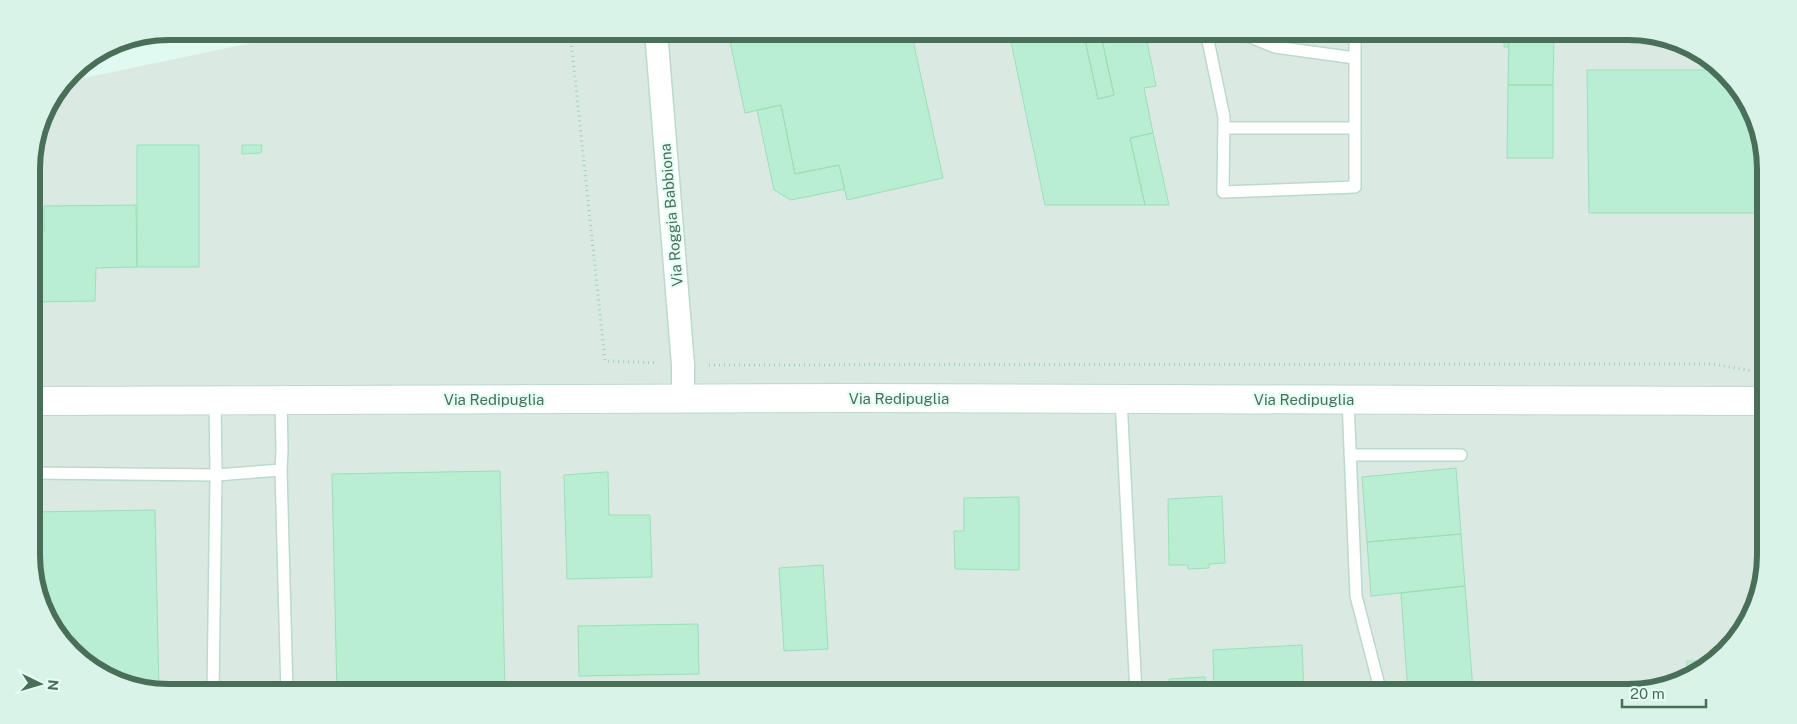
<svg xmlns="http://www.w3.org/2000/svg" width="1797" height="724" viewBox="0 0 1797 724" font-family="'Public Sans',sans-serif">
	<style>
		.industrial { fill: #dbe9e3 }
		.building { fill: #b9eed2; stroke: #9bdfba }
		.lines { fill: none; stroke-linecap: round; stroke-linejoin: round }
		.service-casing { stroke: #bbdacb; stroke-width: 14 }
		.minor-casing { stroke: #bbdacb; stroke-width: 25 }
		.tertiary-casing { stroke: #bbdacb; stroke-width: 30 }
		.path { stroke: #9dd2b5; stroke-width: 3; stroke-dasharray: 1 4; stroke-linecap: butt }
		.service { stroke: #fff; stroke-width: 11 }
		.minor { stroke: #fff; stroke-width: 22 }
		.tertiary { stroke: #fff; stroke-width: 28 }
		.labels { text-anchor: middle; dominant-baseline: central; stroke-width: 4.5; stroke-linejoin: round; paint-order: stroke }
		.street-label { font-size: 15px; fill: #496f59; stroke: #e5fef6 }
		.rim { fill: none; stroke: #496f59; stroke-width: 6 }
	</style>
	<rect width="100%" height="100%" fill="#e0faf2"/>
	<path class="industrial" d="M309 31H1628L1673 39 1737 85 1765 151 1766 555 1758 600 1712 664 1637 692 169 693 124 685 65 646 34 582 32 160 38 137 74 80Z"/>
	<path class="building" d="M777 31H839V34L853 31H911L943 178 847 200 839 165 795 174 781 105 745 113 730 41Z
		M1083 31 1098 99 1114 95 1100 31H1145L1156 86 1144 88 1153 133 1130 138 1145 205H1045L1009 32Z
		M1083 31H1100L1114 95 1098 99Z
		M1504 31H1509L1508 47H1504Z
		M1509 31H1554L1553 85H1508Z
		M1587 70H1716L1737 85 1765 151V213H1589Z
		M1508 85H1553V158H1507Z
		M781 105 795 174 839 165 845 189 791 200 774 190 757 110Z
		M1153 133 1169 205H1145L1130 138Z
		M137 145H199V267H137Z
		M242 145H262L261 153 242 154Z
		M136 205 137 267 96 268 95 301 32 302V232H44V206Z
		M1456 468 1461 534 1367 542 1362 477Z
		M500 471 505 693H337L332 474Z
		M605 472H608L609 515H650L652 577 567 579 564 475Z
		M1222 496 1225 563 1209 564V568L1188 569V565H1169L1168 499Z
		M1019 497V570L955 569 954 531H964V498Z
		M155 510 159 691 124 685 65 646 34 582 33 512Z
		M1461 534 1465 586 1371 596 1367 542Z
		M823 565 828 649 784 651 779 568Z
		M1465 586 1473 691 1408 693 1401 593Z
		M698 624 699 674 579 676 578 626Z
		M1302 645 1304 693H1214L1213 650Z
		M1687 661H1699V669L1687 674Z
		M1205 677 1206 693H1170L1169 679Z
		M829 682V693H764L763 686Z
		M763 686 764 693H739V687Z"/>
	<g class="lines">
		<g class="service-casing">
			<path id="service" d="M1206 31 1224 117 1223 192 1355 187V31
				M1236 31 1275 47 1355 58
				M1224 128H1355
				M1121 399 1136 693
				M1348 399 1356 596 1381 693
				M281 400 282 450 281 470 287 693
				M1350 455H1461
				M33 473 216 475 281 470
				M213 693 216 475 215 400"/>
		</g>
		<g class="minor-casing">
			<path id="minor" d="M656 31 683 365V398"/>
		</g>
		<g class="tertiary-casing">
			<path id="tertiary" d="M33 401 852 398 1765 401"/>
		</g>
		<path class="path" d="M570 31 605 361 658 363
			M709 365 1713 364 1752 371"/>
		<use href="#service" class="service"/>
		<use href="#minor" class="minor"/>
		<use href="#tertiary" class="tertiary"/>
	</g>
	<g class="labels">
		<g class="street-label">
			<text transform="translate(671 215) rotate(-95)">Via Roggia Babbiona</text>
			<text x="899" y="398">Via Redipuglia</text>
			<text x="494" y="399">Via Redipuglia</text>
			<text x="1304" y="399">Via Redipuglia</text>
		</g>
	</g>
	<path d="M0 0H1797V724H0ZM169 40H1628A129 129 0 0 1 1757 169V555A129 129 0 0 1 1628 684H169A129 129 0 0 1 40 555V169A129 129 0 0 1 169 40Z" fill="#d9f3e9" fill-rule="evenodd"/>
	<path class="rim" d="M169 40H1628A129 129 0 0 1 1757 169V555A129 129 0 0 1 1628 684H169A129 129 0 0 1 40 555V169A129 129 0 0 1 169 40Z"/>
	<g transform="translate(40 684) rotate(95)" stroke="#e5fef6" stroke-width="4" paint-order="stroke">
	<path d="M0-4L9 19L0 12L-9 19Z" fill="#496f59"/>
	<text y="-8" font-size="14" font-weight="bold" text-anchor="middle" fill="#496f59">N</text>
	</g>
	<path d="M1622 699v8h84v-8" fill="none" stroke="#496f59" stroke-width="2.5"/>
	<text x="1630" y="699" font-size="15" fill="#496f59" stroke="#e5fef6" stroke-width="4" paint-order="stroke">20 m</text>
</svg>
